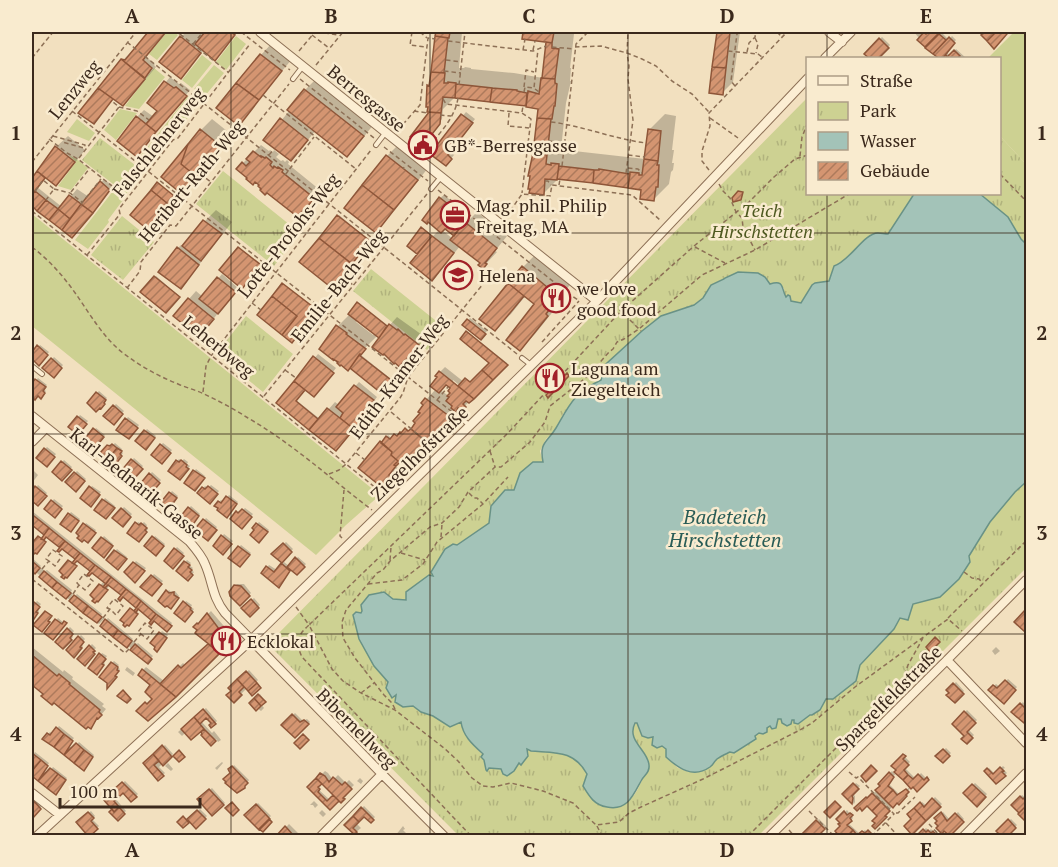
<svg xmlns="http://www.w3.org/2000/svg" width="1058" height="867" viewBox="0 0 1058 867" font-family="'PT Serif',serif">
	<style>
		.green { fill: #cdd192 }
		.park { fill: url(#park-tufts) }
		.water { fill: #a3c3b8; stroke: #699286; stroke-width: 1.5 }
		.shadow { fill: #0003; fill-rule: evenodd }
		.building { fill: url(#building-hatch); stroke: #8e5639; stroke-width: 1.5 }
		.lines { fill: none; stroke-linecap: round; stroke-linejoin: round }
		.lane-casing { stroke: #8d7056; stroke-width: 6 }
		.street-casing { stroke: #8d7056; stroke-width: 10 }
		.path { stroke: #8d7056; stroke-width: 1.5; stroke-dasharray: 4.5 3; stroke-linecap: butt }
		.lane { stroke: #fceed3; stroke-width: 4 }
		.street { stroke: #fceed3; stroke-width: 8 }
		.grid { fill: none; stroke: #3b291c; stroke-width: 1.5; stroke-opacity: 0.55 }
		.labels { text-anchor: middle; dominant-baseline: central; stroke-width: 5; stroke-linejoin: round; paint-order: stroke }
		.street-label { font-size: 18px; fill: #3b291c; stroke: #f9ebcf }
		.poi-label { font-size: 18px; fill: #3b291c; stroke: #f9ebcf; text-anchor: start }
		.park-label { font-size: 18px; font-style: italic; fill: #4e5920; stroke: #f9ebcf }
		.water-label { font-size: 20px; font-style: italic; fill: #295c56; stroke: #f9ebcf }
		.neatline { fill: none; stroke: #3b291c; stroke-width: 2 }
		.grid-label { font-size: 20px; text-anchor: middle; font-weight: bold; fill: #3b291c }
	</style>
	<defs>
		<pattern id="park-tufts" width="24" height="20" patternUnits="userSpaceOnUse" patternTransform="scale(1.5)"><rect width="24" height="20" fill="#cdd192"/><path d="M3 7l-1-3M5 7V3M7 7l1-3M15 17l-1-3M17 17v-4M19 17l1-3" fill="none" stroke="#b1b37d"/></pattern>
		<pattern id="building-hatch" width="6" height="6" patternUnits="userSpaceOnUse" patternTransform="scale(1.5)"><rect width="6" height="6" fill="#d49571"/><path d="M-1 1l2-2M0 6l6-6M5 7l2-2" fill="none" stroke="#ad7a5c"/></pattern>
	</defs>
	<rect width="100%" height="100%" fill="#f2e0bf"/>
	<path class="green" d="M167 32H174L178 35 157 60 149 54Z
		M1014 32H1026V164L1000 136V58H988Z
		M236 36 246 44 226 70 216 62Z
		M202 55 212 63 192 88 182 80Z
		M214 65 224 73 204 97 194 89Z
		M154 68 165 77 139 109 125 106Z
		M188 96 198 105 150 166 139 158Z
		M120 109 137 113 116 140 104 130Z
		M77 119 95 133 89 141 67 132Z
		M69 155 78 160 88 168 71 190 58 186 76 162Z
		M113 191 123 200 108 220 109 222 88 249 75 240Z
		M32 214 380 495 346 525 316 555 32 326Z"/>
	<path class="park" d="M807 98 808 194H914L888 234 877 233 870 235 841 264 829 281 815 283 812 285 801 303 791 301 784 294V288L771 284 765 277 725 279 711 285 703 298 693 305 661 316 642 331 606 364 601 380 586 387 563 414 555 431 546 439 540 451 543 462 514 491 491 506 489 523 457 545 445 549 431 572 434 577 406 600 393 599 362 611 360 613 356 612 374 666 388 682 396 695 421 712 433 716 450 727 461 721 474 746 483 755 484 760 489 768 514 771 519 763 521 765 527 756V748L531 751C555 753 574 750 587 774L583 786 610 808C639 802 639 785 649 761 642 751 625 733 637 722L642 736 653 737 666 749V757L678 768 689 772 711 766 718 758 770 726 772 729 778 719 803 721 810 715 820 710 826 699 856 681 860 665 894 629 900 618 913 604 959 579 970 562 969 556 990 522 1015 492 1026 482V568L759 835H458L268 644Z
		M1000 136 1026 164V244L1021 240 1008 217 980 194H1000Z
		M100 138 144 172 126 194 82 160Z
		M223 171 300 233 274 266 196 204Z
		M122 216 154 242 123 280 91 255Z
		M371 269 445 328 427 350 353 291Z
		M246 316 293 354 263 392 216 354Z"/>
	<path class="water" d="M914 194H980L1008 217 1021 239 1026 244V482L1015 492 990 522 969 556 970 562 959 579 940 597 913 604 908 620 900 618 894 629 860 665 856 681 833 699H826L820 710 812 715H810L798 724 794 723V720H792L791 724 787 726 782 723 781 719H778L776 728 772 729 770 726 767 728V732L763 734 759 733 755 736 756 739 734 753 730 752C726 754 721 756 717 759 712 764 715 763 710 767 693 779 678 768 666 757V749L662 746 657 748 652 745 653 737 648 738 642 736 637 723H635C626 741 648 750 649 765 650 773 644 775 641 781 633 796 627 811 607 807 594 805 589 796 583 786L587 774C574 750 555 753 531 751L527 749 528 756 521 765 519 763 514 771 507 776 503 774 501 769 489 768 487 771 486 770 484 760 481 757 483 754C472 744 463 736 461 722L450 727 433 716 421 712 413 706 403 707 395 702 396 695 392 698 386 688 388 682 374 666 359 639 353 615 356 612 361 613 362 611 361 605 369 595 384 592 393 599 406 600V592L429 575 433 576 431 572 445 549 453 544 457 545 489 523 491 506 505 490H514L520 473 533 462H543C539 442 547 443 556 428 570 404 574 393 601 380L606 364 642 331 661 316 694 305 703 298 711 285 724 279 725 278 738 272 758 273 765 277 770 284C785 279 781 289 786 297L788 295 790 296 791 301 801 303 812 285 815 283 829 281 834 266C850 261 864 233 878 233 881 233 885 234 888 234Z"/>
	<path class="shadow" d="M150 32H165L145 56 155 64 154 65 156 67 134 93 113 97 97 119 81 112 123 60 134 49 135 50Z
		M186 32H199L204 35 207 32H237L218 55 204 50 181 77V37Z
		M437 32H462L459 68H464L465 67 471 68V69L514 73 543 78 550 41 524 38V32H567L566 33 574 34 570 68H571L570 81H571L566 103 561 149 566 150 568 148 574 149V151L645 159 649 130 665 114 676 116 672 150H674L672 163H674L673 170 671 172 669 184 654 199 643 189 559 178 543 194 533 166 540 107 455 97 443 109 442 119 425 141 432 111 428 94 429 86 431 84Z
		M718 32H740L733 82 722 93 711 92Z
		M914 32H927L929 33 930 32H941L949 40 952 36 956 40 946 51 950 56 956 49 966 58H938L939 57 929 48 928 49Z
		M980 32H1007L994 47Z
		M882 37 890 45 877 58H871L866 54Z
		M272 43 292 59 262 95 261 55Z
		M170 77 179 84 181 83 190 90 137 155V117L144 110 154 117 159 110 149 103Z
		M316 79 374 124 358 144 347 155 316 130 298 152 265 140 290 110 305 90Z
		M466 112 475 119 450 151 454 155 450 160 432 153Z
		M212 119 232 135 208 164 189 145 201 130Z
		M68 136 85 150 67 173 56 184 46 176 37 187 62 207 77 189 89 197 104 179 113 186 100 205 72 236 32 205V180L56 147Z
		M261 145 269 151 270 150 273 152 274 150 279 154 276 157 281 161 283 160 285 162 287 160 289 162 288 164 320 190 306 208 263 188 243 163ZM257 153 267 161 255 155Z
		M398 145 428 168 405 197 394 208H346L387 156Z
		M444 195 469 215 463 223 464 225 477 212 507 236 495 251 497 252 483 267 482 263 460 246 440 271 422 247 409 245 423 228 433 236 440 229V198ZM445 227 456 236 453 239 442 230Z
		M216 210 232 222 212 248 200 260 202 261 184 284 160 271 178 248 181 245 184 247 205 221Z
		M339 215 369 240 361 251 362 252 351 264V267L333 287 301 262Z
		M538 252 574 280 560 297 563 299 535 334 520 349 536 304 526 295 511 314 495 329 523 267Z
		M222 274 238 288 207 327 175 315 196 291 203 297Z
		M156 276 179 296 166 311 143 292Z
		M359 303 388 327 397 317 425 337 412 355H413L402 367 378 335 364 349 361 355 391 379 381 391 350 367 340 362 321 349 338 326 349 315ZM358 320 375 333 373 335 356 322Z
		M470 318 487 331 481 338 464 325Z
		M468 332 507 363 474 397 453 380V384L472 399 430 440 425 435 422 438 425 441 411 455 408 452 395 466 398 468 391 476 394 478 384 487 381 442 388 435 392 439 396 435 398 436 402 434 407 429 410 432 412 430 417 423 425 405 423 403 436 389 439 377 437 375 445 367 464 382 467 379 471 383 491 363 462 339ZM446 384 452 388V392L449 396 440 390Z
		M40 345 49 352 39 364 32 357V354Z
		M318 354 336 368 317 392 305 388 296 400 320 419 335 402 339 405 359 382 377 397 343 442 336 449 278 403Z
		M54 357 63 365 54 376 44 368Z
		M38 378 47 385 43 389 46 391 41 397 38 394 35 398 32 395V385Z
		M99 391 107 398 105 400 106 401 103 405 89 402Z
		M116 404 124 411 114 423 105 416Z
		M80 415 88 421 78 433 71 427Z
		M128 417 139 425 131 436 118 429Z
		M96 428 105 435 95 446 86 440Z
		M147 429 156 436 146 448 137 441Z
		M115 443 122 449 121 451 123 453 115 463 102 453 110 444 113 445Z
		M163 443 172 450 162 462 153 454Z
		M47 447 56 454 47 465 38 457Z
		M134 458 143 466 133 478 123 471Z
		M179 459 182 461 184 459 188 462 187 464 190 466 180 478 170 470Z
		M64 460 72 467 62 479 54 472Z
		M32 469 38 475 32 483Z
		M196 469 205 476 196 487 186 483Z
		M77 471 86 479 76 489 67 482Z
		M152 472 161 480 151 492 142 484Z
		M38 485 47 493 38 504 32 499V493Z
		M211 485 219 491 210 502 199 493 205 486 208 488Z
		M92 486 101 492 91 505 82 498Z
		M172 491 178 496 169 507 163 502Z
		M229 495 238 502 227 516 216 505 221 500 224 502Z
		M105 498 115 506 106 517 96 510Z
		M54 499 63 506 55 516 46 509Z
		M191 506 200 514 191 524 182 516Z
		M124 507 132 514 123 525 114 518Z
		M245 508 253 514 242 527 232 519 239 511 241 512Z
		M32 511 172 623 167 630 110 585 100 598H96L92 595 104 581 32 523Z
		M71 512 80 519 71 530 62 524Z
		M206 518 217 527 208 539 197 530Z
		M138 522 142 524 144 522 147 525 146 527 148 529 139 540 129 533Z
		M259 522 269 530 259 541 256 529 254 528Z
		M86 523 96 530 88 541 78 533Z
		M224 534 233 541 223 553 215 546Z
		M104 536 113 544 104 556 94 548Z
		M155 536 165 544 156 554 146 546Z
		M286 542 293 549 282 561 273 554Z
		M241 545 251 553 240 565 231 557Z
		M177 547 184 553 173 567 166 561Z
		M117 549 127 557 118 568 108 560Z
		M298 557 306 564 297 573 291 568 284 576 286 578 279 586 263 573 269 565 277 570 284 562 289 566Z
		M32 558 41 566 40 567 45 571 47 570 72 590 71 592 73 594 70 599 71 600 77 594 102 614 101 616 106 620 108 618 133 639 132 640 137 644 138 643 153 656 148 662 102 625 105 621 104 619 99 624 32 569Z
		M187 560 191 563 189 565 193 568 191 570 194 572 188 579 178 571Z
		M136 561 146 568 135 581 126 572Z
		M154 574 163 581 152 594 143 587Z
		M237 584H244L251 593 240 604 235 586Z
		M169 590 171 592 175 591 179 596 171 607 160 601Z
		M254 598 260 605 250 615 243 608Z
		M37 601 41 604 37 609 39 611 32 620V607Z
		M186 601 192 605 191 607 194 609 185 620 176 613Z
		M211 611 223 625 236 636 232 640 231 639 175 696 138 711 150 700 151 702 154 698 152 685 140 675 143 670 146 667 164 681 183 663 186 666 210 643 208 614Z
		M58 618 64 623 67 620 53 638 46 633Z
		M70 627 74 631 71 635 73 637 63 647 57 642Z
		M162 631 168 635 158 648 152 643Z
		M81 635 85 639 81 644 83 646 74 656 68 650Z
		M92 644 96 648 94 650 96 651 85 664 79 659Z
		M32 647 63 672 64 670 73 677 72 679 104 704 102 706 106 709 91 727 32 684Z
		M996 647 1000 651 995 655 992 651Z
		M102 653 107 656 103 662 105 663 96 673 90 668Z
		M114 661 119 665 117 667 120 669 116 673 117 674 109 685 112 663Z
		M127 667 135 673 133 676 125 670Z
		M249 670 258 680 256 682 260 686 252 694 247 688 241 694 233 691 230 688Z
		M1008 679 1017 687 1004 702 990 690 996 684 1000 687Z
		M956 682 964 691 955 701 948 690Z
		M260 694 265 701 261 704 264 708 261 711 251 703Z
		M1023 702 1026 706V719L1024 721 1014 712Z
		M206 708 217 721 212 726 213 723 207 716 201 721 212 733 214 731 221 740 218 742 216 739 211 744 201 730 186 732 182 736 178 732Z
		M967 710 977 720 968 729 974 735 967 742 966 736 954 724Z
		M295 713 303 721 307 719 310 722 295 736 284 725Z
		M59 726 74 738 68 745 73 749 79 742 94 755 84 769 45 738 50 732 53 734Z
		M165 745 173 754 159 767 165 773 158 779 145 763Z
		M946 748 951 753 943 761 938 756Z
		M35 752 49 763 44 771 48 774 53 767 67 778 55 793 32 774V756Z
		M906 753 904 756 910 762 904 767 916 779 921 773 927 779 930 777 917 790 913 785 907 792 908 793 899 802 897 801 891 808 886 813 887 815 875 827 879 816 867 804 856 808 869 796 870 797 877 790 882 786 880 784 892 771 895 774 898 770 893 766ZM897 772 911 786 900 795 888 783Z
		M222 762 223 763 217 770 215 768Z
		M168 763 173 769 171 771 165 766Z
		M234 765 249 780 246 784 230 770Z
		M1003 766 1005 768 1003 769 1007 773 996 782 986 771 989 768 995 774Z
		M325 771 328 773 333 780 338 775 346 783 349 780 354 785 346 793 347 795 341 801 339 799 330 808 309 787ZM322 782 335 795 330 800 318 789 321 786 319 784Z
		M360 778 363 781 361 784 357 781Z
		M125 781 138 794 131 800 123 791 115 798 126 811 118 818 114 809 105 799Z
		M856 783 860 786 852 793 855 796V802L854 804 844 794Z
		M975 783 987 794 977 805 965 793Z
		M212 788 225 803 212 814 199 799Z
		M1022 795 1026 798V820L1013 805Z
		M935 797 942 804 912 833 914 819 909 814 922 802 927 806Z
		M34 798 42 806 32 816V800Z
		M314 801 318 805 315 808 313 805H310Z
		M258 803 271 816 269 818 272 821 263 830 246 815Z
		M364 806 375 817 371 821 364 815 356 823 361 828 355 833 346 825Z
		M200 809 207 816 196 827 189 820Z
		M322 810 326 814 323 817 319 813Z
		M847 810 850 814 853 812 851 815 853 818 848 823 860 834 865 830 868 833 871 830 866 836H842V826L838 819Z
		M91 811 95 816 92 819 99 826 91 833 92 836H90L78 822Z
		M943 812 950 820 958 812 964 819 949 834 940 826 937 818Z
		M819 819 826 826 818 834 820 836H805L804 834Z
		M1011 819 1017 825 1006 836 998 831Z
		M289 824 301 836H278Z
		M403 826 405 829 403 830 409 836H395Z
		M926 828 929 831 931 829 934 833 936 831 939 834 938 836 919 835Z"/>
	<path class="building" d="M148 32H166L143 60 152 68 145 78 121 59 125 60Z
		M205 32H231L235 35 215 61 195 44Z
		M436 32H450L449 38 435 36Z
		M523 32H554L552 43 522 39Z
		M717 32H730L726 68 712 67Z
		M924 32 926 34 928 32H939V33L925 47 917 40Z
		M984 32H996L987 41 981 35Z
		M996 32H1004L1007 34 994 49 987 41Z
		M939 34 946 40 933 54 925 48Z
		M180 36 201 53 181 79 159 62Z
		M435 36 448 38 444 73 431 72Z
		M949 37 955 43 943 58H936L937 57 933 54Z
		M879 38 889 48 879 58H869L864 54Z
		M546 42 552 43V48L559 49 555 79 542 78Z
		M954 50 960 56 957 58H943L946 55 947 57Z
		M260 54 282 71 259 100 236 83Z
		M121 59 145 79 123 106 98 88Z
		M712 67 726 68 723 95 709 93Z
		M431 72 445 73 444 83H448V82L456 83 455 98 443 97 441 113 427 112 428 107H426L427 85 429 86Z
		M541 78 555 79V83L557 84 555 106H554L552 119 537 118 538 109 526 107 528 91 539 94Z
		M164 81 174 88 176 87 187 96 156 132 146 124 157 111 147 103Z
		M236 83 259 100 239 126 216 108Z
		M456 84 492 88 490 102 455 98Z
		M98 88 113 99 94 124 78 113Z
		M492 88 517 90V91L527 93 526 106 490 102Z
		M304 89 364 136 347 157 287 110Z
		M429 112 441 113 440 124 422 147 410 137Z
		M461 114 473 123 448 155 452 159 446 166 430 154Z
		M136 116 156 132 137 157 117 141Z
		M280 118 308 140 291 161 263 140Z
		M537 118 551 119 547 155 533 153Z
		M200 129 222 147 197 177 181 164 188 144Z
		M648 129 661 131 658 161 644 159Z
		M188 144 181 164 197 177 183 195 161 177Z
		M55 146 75 162 56 186 37 171Z
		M253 151 261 157V156L265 158 266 157 272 162 270 165 273 168 274 166 277 168 278 167 283 170 282 172 314 198 299 218 267 193 265 195 260 190 261 189 258 186 259 185 255 182 253 185 246 179 247 178 236 169 242 162 246 166 250 162 246 159Z
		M533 153 547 155 546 164 551 165V163L559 164 557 180 545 179 544 195 529 193 530 189H528L530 176H528Z
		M386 155 418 180 394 210 362 185Z
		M644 159 658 161 657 165H659L658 187H656L654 201 640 199 641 190 628 188 630 172 639 173V175H642Z
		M559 166 594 170 593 183 557 179Z
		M599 169 630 174 628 188 593 183 594 170H599Z
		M37 171 45 178 32 195V178Z
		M100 181 110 190 93 213 81 204Z
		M157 182 179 200 162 221 168 204 151 190Z
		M362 185 394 210 376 233 344 208Z
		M151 190 168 204 162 221 153 234 130 215Z
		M35 191 46 200 37 211 32 206V195Z
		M738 191 743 192 741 200 733 202 732 198Z
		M69 195 81 204 70 219 58 209Z
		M439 197 467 219 454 236 445 229 441 233 428 222 427 224 422 220Z
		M46 200 58 209 49 220 37 211Z
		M81 204 93 213 72 238 62 230Z
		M58 209 70 219 62 230 49 220Z
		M337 215 370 241 352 264 319 238Z
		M203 220 222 234 201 261 182 246Z
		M465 222 497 248 485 263 487 264 483 269 478 265 480 263 450 240Z
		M421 227 432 236 417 254 407 246Z
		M432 236 454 253 432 281 410 263Z
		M319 238 352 264 333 289 299 262Z
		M177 247 199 265 181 289 158 272Z
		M238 247 261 265 242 289 219 270Z
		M522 266 559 297 546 314 548 316 520 351 506 340 534 304 524 296 495 331 479 319Z
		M154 276 180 297 166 313 140 292Z
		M217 277 236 292 218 314 199 299Z
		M282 283 317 310 292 343 282 335 297 316 272 296Z
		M508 283 524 296 495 331 479 319Z
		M272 296 297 316 282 335 257 315Z
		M188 298 214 319 199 337 173 316Z
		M357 302 387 326 379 338 348 314Z
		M467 319 486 334 481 340 462 325Z
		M389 324 397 330 398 329 404 335 405 334 419 345 402 369 395 363 394 364 384 354 383 355 372 347Z
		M336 325 347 333 346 334 366 349 361 355 360 354 348 371 341 365 340 366 337 363 338 362 333 359V360L319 349Z
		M466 331 508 365 493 380 482 370 489 363 460 339Z
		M37 345 48 355 39 366 32 359V352Z
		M359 355 391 380 381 393 350 368Z
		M313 356 334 373 314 397 294 381Z
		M51 358 62 368 54 378 42 368Z
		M551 369 559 377 549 387 541 379Z
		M482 370 493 380 474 399 458 386 465 378 470 382Z
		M439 371 474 399 469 403 466 401 463 404 466 407 462 411 458 408 456 412 451 408 452 406 446 401 449 397 447 396 450 393 448 391 450 388 446 385 439 393 430 386 437 377 435 376Z
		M567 373 569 376 548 398 546 395Z
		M35 379 46 387 43 391 45 393 41 399 38 396 35 400 32 397V383Z
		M294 381 305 390 296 401 318 419 309 430 276 403Z
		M354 385 375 401 354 429 340 418 343 413 336 407Z
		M96 392 106 400 104 403 105 404 101 409 100 408 96 412 87 403Z
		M425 398 453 419 430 443 425 437 423 439 411 429 415 423 413 421 420 413 418 412 423 405 421 403Z
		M113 405 123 414 114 425 103 416Z
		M327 408 354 429 336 451 309 430Z
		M77 416 87 424 78 435 68 427Z
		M125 418 138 428 129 439 116 430Z
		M93 428 104 437 95 448 84 440Z
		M405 428 408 431 411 429 426 442 411 457 408 454 396 466 394 465 398 461 391 455 392 452 381 443 386 436 390 439 394 434 397 436 400 432 401 433Z
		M144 430 155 438 146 450 135 441Z
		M380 441 392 452 391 455 398 461 394 465 396 466 389 475 392 477 385 484 387 486 384 489 358 468Z
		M112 444 117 448 108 459 100 453 107 445 110 446Z
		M160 444 171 453 162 464 151 455Z
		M44 448 55 457 47 467 36 458Z
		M117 448 122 451 120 454 122 456 115 465 108 459Z
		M131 459 143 469 133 480 121 471Z
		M176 460 179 462 181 460 187 465 186 467 189 469 180 480 168 471Z
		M61 461 72 470 62 481 52 472Z
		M193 470 205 478 195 491 184 483Z
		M74 472 85 481 76 492 65 482Z
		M149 473 160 483 151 494 140 484Z
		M35 486 47 496 38 506 32 501V490Z
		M89 486 100 495 91 507 80 498Z
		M208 486 218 494 210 504 197 493 202 487 205 489Z
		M169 492 177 498 169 509 161 502Z
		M226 496 237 504 227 518 217 510 218 508 214 506 218 501 221 503Z
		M102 499 115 508 106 519 94 510Z
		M51 500 62 509 55 518 44 509Z
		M188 507 199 516 192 526 180 517Z
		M121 508 131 517 123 527 112 518Z
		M242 509 252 517 242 529 230 519 236 511 238 513Z
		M68 513 79 521 71 532 60 524Z
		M34 516 49 528 44 535 32 525V519Z
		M203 519 217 530 208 541 194 530Z
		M135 522 139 525 141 523 147 528 145 530 147 532 139 542 127 533Z
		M83 523 96 533 88 543 84 540 82 542 77 538 79 536 76 533Z
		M256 523 268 532 259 543 250 535 254 530 252 528Z
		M49 528 65 541 59 547 46 537 44 540 41 539Z
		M221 535 232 544 223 555 213 546Z
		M38 536 46 542 37 554 35 553 33 555 32 554V543Z
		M152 536 164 546 156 556 144 546Z
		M101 537 113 546 104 558 92 548Z
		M65 541 80 553 75 559 62 549 59 552 57 551Z
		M283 543 292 552 282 563 271 554Z
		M238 546 250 555 240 567 228 558Z
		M174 548 184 556 173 569 164 561Z
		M114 550 127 559 118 570 106 560Z
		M80 553 95 565 90 571 77 561 74 564 72 563Z
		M295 557 305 567 297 575 287 567Z
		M68 560 77 566 67 578 65 577 64 579 61 577 63 575 59 571Z
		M32 561 40 568 35 574 32 571Z
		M184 561 190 565 188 567 192 570 190 572 193 575 188 581 176 571Z
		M133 562 145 571 135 583 124 572Z
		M281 563 290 571 279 588 261 573 266 566 274 572Z
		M95 565 111 577 106 584 92 573 89 576 87 575Z
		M44 571 57 582 52 588 39 577Z
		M151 575 162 584 152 596 140 587Z
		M111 577 126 589 121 595 108 585 105 588 103 587Z
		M57 582 71 593 66 599 52 588Z
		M99 584 108 590 98 602 97 601 95 603 92 601 94 599 90 595Z
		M234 585 241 586 250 596 240 606 230 596 229 592Z
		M126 589 141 601 136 608 123 597 120 601 118 599Z
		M166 590 169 593 174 592V595L179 598 171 609 167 606 165 607 158 601Z
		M74 595 88 606 83 613 69 601Z
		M251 599 259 608 250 617 241 608Z
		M141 601 156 614 151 620 138 609 136 613 134 611Z
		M183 601 191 608 190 609 193 612 185 622 174 613Z
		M34 602 40 607 36 612 38 613 32 622V605Z
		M88 606 102 617 97 623 83 613Z
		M130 608 138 614 129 626 127 625 125 627 123 625 124 623 120 620Z
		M1026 609V631L1025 632 1014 622Z
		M45 611 52 616 48 621 50 622 42 632 33 625Z
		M207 613 219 629 234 640 220 653 195 633 197 630 193 627 197 623 198 624Z
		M156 614 172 626 167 632 154 621 151 625 149 623Z
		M55 619 62 624 64 621 67 623 53 640 44 633Z
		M105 619 118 630 113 637 100 626Z
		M67 628 73 634 70 638 72 640 63 649 55 642Z
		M118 630 132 641 127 648 113 637Z
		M159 632 167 638 157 652 154 649 155 647 150 643Z
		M78 636 84 642 80 647 82 648 74 658 66 650Z
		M935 637 940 642 930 652 926 647Z
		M135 644 152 659 148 664 130 650Z
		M208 644 220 653 176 697 160 684 178 665 181 668Z
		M89 645 95 651 93 652 95 654 85 666 77 659Z
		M99 653 106 659 102 664 104 665 97 675 88 668Z
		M32 655 57 676 59 674 70 683 69 684 100 710 99 712 102 715 98 719 97 718 91 729 88 727 86 729 54 703 52 705 41 696 43 694 32 685Z
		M111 662 118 667 117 670 119 671 115 676 117 677 107 689V683L99 677Z
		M142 669 176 697 148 721 136 711 145 702 147 704 152 699 145 692 150 685 138 675Z
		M246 671 257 683 248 691 237 679Z
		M237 679 244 687 239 692 242 695 234 703 226 695 231 691 228 688Z
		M1005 680 1016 690 1004 704 988 690 993 685 997 688Z
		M257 683 261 688 252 696 248 691Z
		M953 683 964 694 955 703 946 695 949 693 946 690Z
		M123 690 131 699 127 703 117 696Z
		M258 694 266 702 261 706 254 698Z
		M254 698 261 706 256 711 249 703Z
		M1020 703 1026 709V721L1024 723 1011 712Z
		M203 709 216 724 211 728 209 725 211 723 206 718 200 724 194 717Z
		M964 711 976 723 967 732 973 738 967 744 961 739 964 736 952 724Z
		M292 714 300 722 304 720 309 724 295 738 281 725Z
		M194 717 204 729 191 740 181 729Z
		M56 727 64 734 54 747 42 739 47 733 50 735Z
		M204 729 216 741 211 746 201 735 202 734 201 732Z
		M64 734 73 741 64 755 54 747Z
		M303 734 309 740 300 749 294 743Z
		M76 743 84 750 74 763 64 755Z
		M162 745 172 757 163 766 153 754Z
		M943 749 950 756 943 763 935 756Z
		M84 750 93 757 84 771 74 763Z
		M179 750 185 757 179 762 173 756Z
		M32 753 41 760 32 771Z
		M153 754 159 761 154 765 164 776 158 781 143 763Z
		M903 754 906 756 903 759 909 765 904 770 908 775 903 780 894 772 896 770 891 766Z
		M41 760 48 766 38 781 32 776V771Z
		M871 765 877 771 866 782 861 776Z
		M232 766 248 783 245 786V788L237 793 225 783 226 782 223 779 230 773 228 769Z
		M1000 767 1004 771 1002 772 1006 776 996 784 984 771 987 768 993 774Z
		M50 768 58 774 47 788 38 781Z
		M889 772 894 777 888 786 893 790 884 799 875 790 880 786 878 784Z
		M320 773 325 776 329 782 333 777 342 785 345 782 352 789 343 798 345 799 341 803 316 778Z
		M58 774 66 780 56 795 47 788Z
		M918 774 924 780 927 777 929 780 917 792 913 787 911 789 903 780 908 775 913 779Z
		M316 778 322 784 318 787 320 789 318 792 327 801 333 795 339 801 330 810 307 787Z
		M122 782 137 797 131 802 123 793 119 797 113 790Z
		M853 783 859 789 852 796 853 798 852 804 842 794Z
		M972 784 986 797 977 807 963 793Z
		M209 789 224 805 212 816 197 799Z
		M906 789 909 792 906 795 907 796 899 805 897 803 893 808 884 799 893 790 897 795Z
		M113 790 119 797 114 801 119 807 114 812 103 799Z
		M872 793 881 802 872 811 867 806 862 811 860 808 857 811 854 808 866 797 867 798Z
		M1020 796 1023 799 1024 798 1026 800V806L1019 813 1011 805Z
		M932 798 941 807 926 821 914 808 920 802 924 807Z
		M32 799 41 809 32 819Z
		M835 801 841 807 830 818 824 812Z
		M232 802 239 810 233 816 225 808Z
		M881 802 890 811 885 816 887 817 875 829 872 826 875 823 872 821 877 816 872 811Z
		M256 804 270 819 259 830 244 815Z
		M1026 806V822L1018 814Z
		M119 807 125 814 118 821 109 812 112 809 114 812Z
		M361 807 374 820 371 823 364 817 359 822 353 816Z
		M914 808 926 821 912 835 904 826 911 819 907 814Z
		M197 810 206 819 196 829 187 819Z
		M844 811 847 815 850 813 853 815 850 818 852 821 847 825 853 830 848 836H839L835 831 840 826 838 824 840 823 836 819Z
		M88 812 94 818 91 821 98 829 90 836H88L76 822Z
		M941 812 947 821 955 813 964 822 950 836 944 831 942 834 936 828 938 826 935 823 937 821 934 818Z
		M183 816 189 823 183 828 177 822Z
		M353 816 359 822 353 828 357 832 355 835 344 825Z
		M269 819 272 822 263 832 259 829Z
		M1008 819 1016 828 1008 836H1001L996 831Z
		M816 820 825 829 818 836H803L802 834Z
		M285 826 286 827 294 836H276Z
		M923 829 926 832 928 830 931 833 933 831 937 836 917 835Z
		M853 830 857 835 862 831 865 833 868 830 871 833 868 836H848Z"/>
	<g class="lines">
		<g class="lane-casing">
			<path id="lane" d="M293 79 303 66
				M376 145 386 132
				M431 189 441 177
				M522 358 531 365
				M32 366 42 374
				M462 419 469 425"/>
		</g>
		<g class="street-casing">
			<path id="street" d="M260 32 597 301
				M829 32 842 42
				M825 58 851 32
				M32 416 189 541C195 548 202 556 205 564 213 582 212 597 225 613L382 774 444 836
				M32 442 46 428
				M947 660 1026 743
				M32 793 60 815
				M37 836 251 640 597 301 808 78
				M321 836 382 774
				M770 836 947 660 1026 580
				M964 836 1026 773"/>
		</g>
		<path class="path" d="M176 32 180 34 182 32
			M241 32 290 70
			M317 32 339 35
			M412 32 410 45 426 47
			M420 32 427 38
			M777 32 781 36
			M730 33H736
			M180 34 228 72
			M312 35 329 48
			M755 38 758 44 756 53
			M448 41 533 51 546 46
			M127 42 517 354
			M193 44 203 32
			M552 47 574 49
			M575 47 601 46 627 53 642 59 656 66 672 81 692 94 709 112
			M523 50 525 39
			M533 50 535 41
			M299 51 315 32
			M728 51 758 54 762 57
			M747 52 749 43 755 37 756 32
			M32 58 53 32
			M446 60 462 62
			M316 65 343 32
			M444 71 461 73
			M300 79 374 138
			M459 85 465 32
			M735 86 731 81 737 34 740 32
			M524 87 526 70 534 72
			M535 89 539 92
			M524 92 525 87 534 88 538 49
			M263 95 356 169
			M443 99 446 104 522 113 531 119 522 193
			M119 107 137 111 149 120
			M330 110 331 109
			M72 111 456 415
			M414 111 428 113
			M522 112 523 106
			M509 113 508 126 529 128
			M440 115 451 116
			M710 118 738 138
			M551 122C583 126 614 139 646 143
			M398 130 420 105 428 38 435 39
			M53 136 85 145 84 148 62 142
			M49 139 67 153 78 159 126 197
			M548 141 565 143
			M384 147 428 181
			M424 152C437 136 455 119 458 98
			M547 152 563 154
			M269 155 274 149
			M628 155 645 157
			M808 155 795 159 774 177 749 202 694 246 621 311 508 433 309 625 332 669 343 681 361 693 395 710 444 748 458 761 472 778 483 786 493 787 511 783 543 791 573 803 596 825 619 822 629 813 641 807 703 779 800 730 812 723 855 687 948 619 962 631
			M800 156 802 137 808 122
			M79 158 119 107 113 102
			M32 162 136 32
			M562 166 576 44 588 32
			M628 168 638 169 642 173
			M403 169 404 167
			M709 170 702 161V151L710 126 709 113 787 32
			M626 173 633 120 628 79 629 66 627 53 628 32
			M200 174 211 182
			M1000 174 1026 201
			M285 175 314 137
			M545 181H548L551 185
			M719 184 723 191 730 198 736 212 742 218 743 227 755 250
			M559 185 560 179
			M54 189 70 193 82 202
			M438 190 569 294 578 300
			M35 191 43 180 54 189 46 200
			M71 192 90 168
			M81 204 101 179
			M453 208 454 207
			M32 211 387 497
			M506 217 522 194 550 196 552 185 632 195 660 220
			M32 247C45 257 57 269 67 282 86 306 99 334 123 353 140 366 158 376 178 384 187 388 196 390 204 394 219 401 234 409 248 418 293 444 331 479 372 510
			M695 247 725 263
			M87 255 120 214 119 209 173 140 178 138 250 44
			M343 277 353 285
			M127 288 140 271 141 262 170 225 176 226 289 84
			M252 303 261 310
			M614 304 641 331
			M542 342 579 301
			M285 370 296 378
			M203 392 206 366 211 356 371 150
			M264 396 427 194
			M437 400 448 387
			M391 412 434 448
			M356 426 368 437
			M490 451 495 467
			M356 453 365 460
			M329 474 339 470 346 464 400 398 403 393 408 377 491 274
			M469 493 474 498H477L483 504
			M441 537 442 524
			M342 538 340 536 344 490
			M401 553 425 560
			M390 560 391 547
			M42 569 49 561 55 566 62 556 53 550 46 559 49 561
			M964 572 972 578 979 579 983 583
			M32 579 125 653 129 649
			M368 584 402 580 423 564 437 542 483 504 508 477
			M73 594 79 585 85 590 93 581 84 574 77 583 79 585
			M296 607 309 625C297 636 295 642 302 657L471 836
			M103 618 110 609 116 615 123 606 114 599 107 608 110 609
			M948 618 1026 541
			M134 642 141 634 138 632 145 623 154 630 147 639 141 634
			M361 693 374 683
			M395 709 392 703 384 695 355 658 343 638 342 622 346 610 377 573 383 570 390 561 430 527 442 523 459 507 468 492 495 467H501L530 442 545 422 550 406 588 376 609 352 613 349 617 342 624 339 639 329 702 275 755 250 849 194
			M849 772 856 778 858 777 894 814 872 836
			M809 811 834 836
			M896 813H898L915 797
			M886 823 898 836
			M929 824 940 836
			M597 826 602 836
			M789 830 794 836
			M748 836 897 687 903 679 908 665 923 638"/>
		<use href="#lane" class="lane"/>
		<use href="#street" class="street"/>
	</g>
	<path class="grid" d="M231 32V836M430 32V836M628 32V836M827 32V58M827 194V836M32 233H1026M32 434H1026M32 634H1026"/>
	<defs>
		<g id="civic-ring" transform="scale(1.5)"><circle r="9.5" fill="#f9ebcf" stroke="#a12028" stroke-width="1.5"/><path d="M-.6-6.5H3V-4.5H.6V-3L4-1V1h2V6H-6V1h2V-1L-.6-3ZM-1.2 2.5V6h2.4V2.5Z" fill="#a12028"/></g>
		<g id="office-ring" transform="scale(1.5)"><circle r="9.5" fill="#f9ebcf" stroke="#a12028" stroke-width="1.5"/><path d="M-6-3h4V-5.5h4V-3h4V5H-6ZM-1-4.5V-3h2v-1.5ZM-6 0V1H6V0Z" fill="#a12028"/></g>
		<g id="school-ring" transform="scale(1.5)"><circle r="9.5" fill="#f9ebcf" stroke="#a12028" stroke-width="1.5"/><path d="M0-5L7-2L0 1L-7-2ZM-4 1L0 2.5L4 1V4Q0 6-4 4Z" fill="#a12028"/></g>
		<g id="restaurant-ring" transform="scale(1.5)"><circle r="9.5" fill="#f9ebcf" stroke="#a12028" stroke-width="1.5"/><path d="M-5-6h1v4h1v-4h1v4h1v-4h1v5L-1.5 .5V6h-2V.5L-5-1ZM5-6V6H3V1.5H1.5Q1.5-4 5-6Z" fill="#a12028"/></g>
	</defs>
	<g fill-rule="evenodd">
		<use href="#civic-ring" x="423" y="145"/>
		<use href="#office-ring" x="455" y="215"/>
		<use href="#school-ring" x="458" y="275"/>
		<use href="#restaurant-ring" x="556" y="298"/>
		<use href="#restaurant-ring" x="550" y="378"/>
		<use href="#restaurant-ring" x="226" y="641"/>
	</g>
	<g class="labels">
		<g class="street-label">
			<text transform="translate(74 89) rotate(-51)">Lenzweg</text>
			<text transform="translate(367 98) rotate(39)">Berresgasse</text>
			<text transform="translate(158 142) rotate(-51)">Falschlehnerweg</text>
			<text transform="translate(191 181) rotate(-50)">Heribert-Rath-Weg</text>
			<text transform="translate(288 235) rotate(-52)">Lotte-Profohs-Weg</text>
			<text transform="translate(338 285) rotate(-51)">Emilie-Bach-Weg</text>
			<text transform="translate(219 346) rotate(39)">Leherbweg</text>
			<text transform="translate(398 376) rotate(-53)">Edith-Kramer-Weg</text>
			<text transform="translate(419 453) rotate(-44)">Ziegelhofstraße</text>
			<text transform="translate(137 483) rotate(39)">Karl-Bednarik-Gasse</text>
			<text transform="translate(888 698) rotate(-45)">Spargelfeldstraße</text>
			<text transform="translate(357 728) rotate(45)">Bibernellweg</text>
		</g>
		<g class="poi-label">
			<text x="444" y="145">GB*-Berresgasse</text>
			<text x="476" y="205">Mag. phil. Philip<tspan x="476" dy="21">Freitag, MA</tspan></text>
			<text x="479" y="275">Helena</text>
			<text x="577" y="288">we love<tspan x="577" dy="21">good food</tspan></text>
			<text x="571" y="368">Laguna am<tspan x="571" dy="21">Ziegelteich</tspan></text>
			<text x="247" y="641">Ecklokal</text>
		</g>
		<g class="park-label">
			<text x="762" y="210">Teich<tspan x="762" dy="21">Hirschstetten</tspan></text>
		</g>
		<g class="water-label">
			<text x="725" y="516">Badeteich<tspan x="725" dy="23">Hirschstetten</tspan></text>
		</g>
	</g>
	<rect width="1058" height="867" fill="none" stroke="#f9ebcf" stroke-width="66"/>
	<rect x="806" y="57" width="195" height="138" fill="#f9ebcf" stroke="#ad9d87" stroke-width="1.5"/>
	<rect x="818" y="76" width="30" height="9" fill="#fceed3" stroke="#ad9d87" stroke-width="1.5"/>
	<text x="860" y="87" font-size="18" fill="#3b291c">Straße</text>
	<rect x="818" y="102" width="30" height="18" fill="url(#park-tufts)" stroke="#ad9d87" stroke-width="1.5"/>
	<text x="860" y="117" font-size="18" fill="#3b291c">Park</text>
	<rect x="818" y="132" width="30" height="18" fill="#a3c3b8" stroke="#ad9d87" stroke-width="1.5"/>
	<text x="860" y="147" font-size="18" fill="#3b291c">Wasser</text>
	<rect x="818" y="162" width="30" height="18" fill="url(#building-hatch)" stroke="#ad9d87" stroke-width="1.5"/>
	<text x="860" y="177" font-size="18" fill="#3b291c">Gebäude</text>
	<path d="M60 798v9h140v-9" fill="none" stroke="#3b291c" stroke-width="3"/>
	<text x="69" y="798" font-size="18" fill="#3b291c" stroke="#f9ebcf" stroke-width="4.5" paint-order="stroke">100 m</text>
	<rect x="33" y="33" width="992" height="801" class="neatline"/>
	<g class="grid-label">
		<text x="132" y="23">A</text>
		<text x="331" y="23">B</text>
		<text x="529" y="23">C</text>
		<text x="727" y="23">D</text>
		<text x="926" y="23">E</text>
		<text x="16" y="140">1</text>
		<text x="1042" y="140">1</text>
		<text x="16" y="340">2</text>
		<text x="1042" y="340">2</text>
		<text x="16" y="540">3</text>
		<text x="1042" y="540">3</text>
		<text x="16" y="741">4</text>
		<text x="1042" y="741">4</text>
		<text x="132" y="857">A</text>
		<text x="331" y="857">B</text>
		<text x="529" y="857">C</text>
		<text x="727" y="857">D</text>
		<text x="926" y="857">E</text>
	</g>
</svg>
